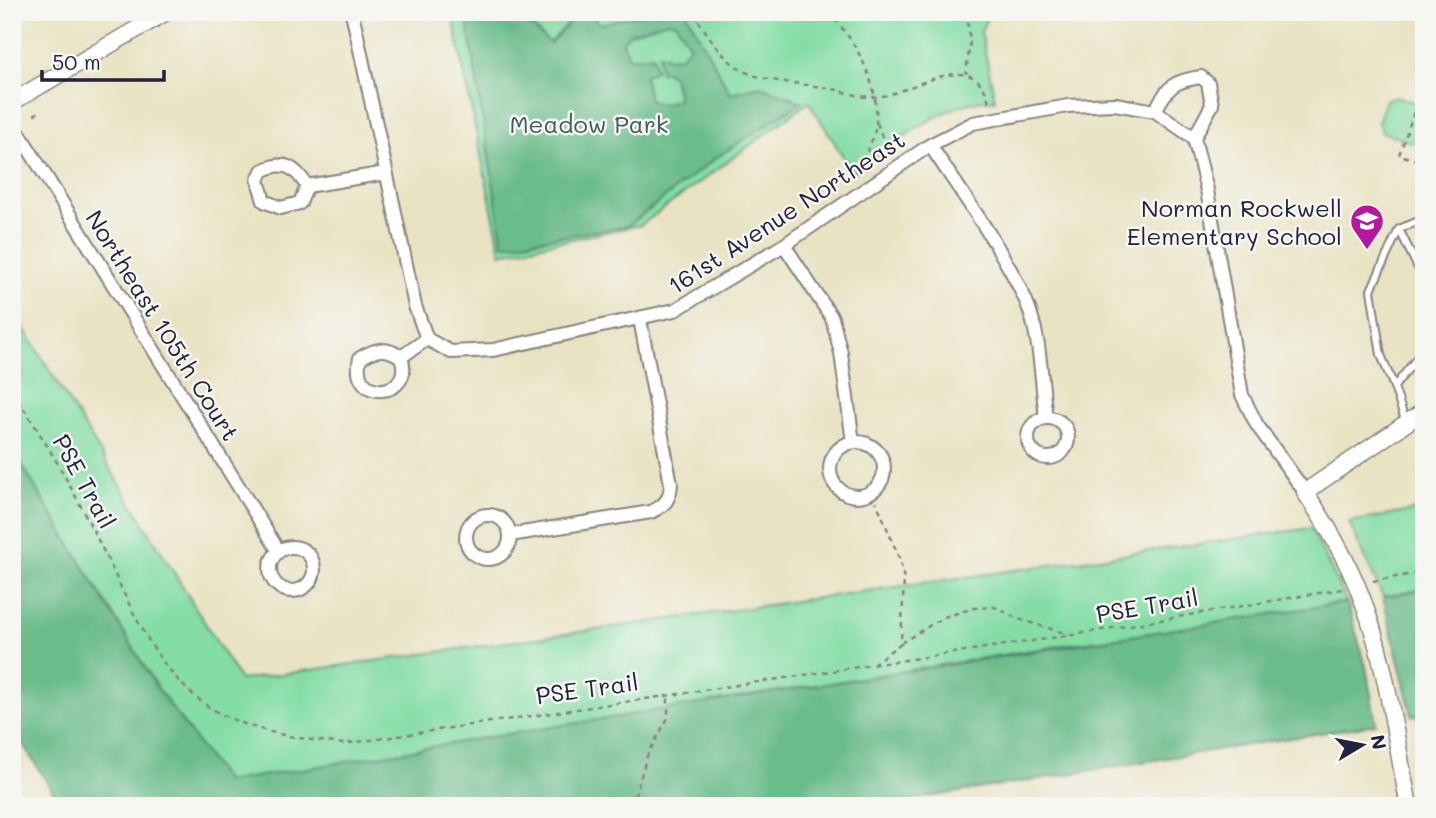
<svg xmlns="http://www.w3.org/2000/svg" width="1436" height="818" viewBox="0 0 1436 818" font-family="Mali,sans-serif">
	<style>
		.green { fill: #83dda4; stroke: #528070; stroke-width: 2 }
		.forest { fill: #6abc8a; stroke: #466f62; stroke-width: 2; fill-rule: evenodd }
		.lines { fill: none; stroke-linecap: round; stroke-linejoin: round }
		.service-casing { stroke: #86827f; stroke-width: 10 }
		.minor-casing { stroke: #86827f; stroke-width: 16 }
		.tertiary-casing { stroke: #86827f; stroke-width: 19 }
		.path { stroke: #86827f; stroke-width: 2.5; stroke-dasharray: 5 5; stroke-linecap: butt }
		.service { stroke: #fff; stroke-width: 6 }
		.minor { stroke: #fff; stroke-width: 12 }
		.tertiary { stroke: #fff; stroke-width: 16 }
		.labels { text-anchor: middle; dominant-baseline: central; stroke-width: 5; stroke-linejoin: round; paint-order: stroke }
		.park-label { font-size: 24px; fill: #3f5a5a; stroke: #f6f6f2 }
		.poi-label { font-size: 24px; fill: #22223b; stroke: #f6f6f2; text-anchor: end }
		.street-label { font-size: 24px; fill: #22223b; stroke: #f6f6f2 }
	</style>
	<rect width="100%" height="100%" fill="#f6f6f2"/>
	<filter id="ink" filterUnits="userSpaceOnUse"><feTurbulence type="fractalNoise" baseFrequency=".0143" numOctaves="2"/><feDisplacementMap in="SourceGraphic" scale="14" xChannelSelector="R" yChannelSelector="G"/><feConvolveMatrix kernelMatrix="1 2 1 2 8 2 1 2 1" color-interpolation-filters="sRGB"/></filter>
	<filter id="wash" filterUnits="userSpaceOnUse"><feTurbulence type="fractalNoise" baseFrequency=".00686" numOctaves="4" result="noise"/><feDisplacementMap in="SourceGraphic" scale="28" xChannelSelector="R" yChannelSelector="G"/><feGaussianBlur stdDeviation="1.57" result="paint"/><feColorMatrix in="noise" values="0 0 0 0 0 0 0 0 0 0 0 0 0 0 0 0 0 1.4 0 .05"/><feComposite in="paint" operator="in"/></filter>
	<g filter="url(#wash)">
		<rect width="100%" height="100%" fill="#e9e3c3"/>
		<path class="green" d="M452 12H979L987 17 981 32 995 100C951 96 888 149 853 172L809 102 641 225 501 253Z
			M1395 96 1424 106 1413 143 1382 132 1378 123 1386 100Z
			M12 309 240 680 1311 528 1347 602 1164 633 1069 644 225 782 158 689 12 449Z
			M1424 509V589L1383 597 1349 522Z"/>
		<path class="forest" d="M463 12H516L550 43 579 12H584L601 24 649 12H686L730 93 761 86 802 102 717 157 628 226 503 245 468 27ZM667 21 676 23 690 46 681 56 670 58 659 54 660 72 666 71 673 76 678 99 663 104 650 101 644 76 656 70 653 55 630 58 622 42 630 33Z
			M12 449 158 689 226 782 501 735 1347 602 1366 667 1376 724 873 806H62L12 727Z
			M1424 589V714L1412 716 1383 597Z"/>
	</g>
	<g filter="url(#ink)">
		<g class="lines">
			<g class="service-casing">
				<path id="service" d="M1399 229 1421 274
					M1394 387 1381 355 1371 290 1399 229 1424 219
					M1406 423 1394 387 1421 353V274H1424"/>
			</g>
			<g class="minor-casing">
				<path id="minor" d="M352 12 415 306 427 339
					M1155 111C1168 86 1173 81 1201 77L1208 83 1212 105 1194 138
					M12 122 278 550
					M1194 138 1207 190 1242 395 1257 425 1305 492
					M930 145C963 195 1001 246 1026 301 1041 336 1041 380 1046 418
					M307 186 300 203 281 208 264 201 258 180 262 171C284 159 295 167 307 186L386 173
					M784 245 832 318 841 353 853 442
					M401 357C416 398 349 404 360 358 375 349 386 346 401 357L427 339 451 352 493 350 675 310 784 245 930 145 973 123 1068 106 1115 104 1155 111 1194 138
					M1028 438a20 20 0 1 1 40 0a20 20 0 1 1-40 0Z
					M830 469a27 27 0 1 1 54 0a27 27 0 1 1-54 0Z
					M466 537a22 22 0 1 1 44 0a22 22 0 1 1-44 0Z
					M510 535 651 512C665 505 670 500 671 484L640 319
					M270 569a22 22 0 1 1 44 0a22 22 0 1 1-44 0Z"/>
			</g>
			<g class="tertiary-casing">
				<path id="tertiary" d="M12 102 166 12
					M1409 806C1394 733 1386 654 1357 586 1343 552 1325 522 1305 492L1424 411"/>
			</g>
			<path class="path" d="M589 12 606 21 639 12
				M693 12C737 82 745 76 822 87 839 89 858 98 875 97 909 96 976 42 989 103
				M828 12C855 39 879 82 876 122 876 136 865 152 863 169
				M966 12 970 42 966 74
				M1424 84 1399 155 1424 162
				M34 115 40 111
				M877 123 888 153
				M12 392C46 439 74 492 100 544 128 599 149 659 198 699 236 730 298 739 344 744L1072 635 1342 589
				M1373 581 1424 572
				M901 643 944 617 974 608 995 607 1018 619 1068 634
				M873 664 901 643 904 580 900 560 876 501
				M632 806 647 756 668 718V695"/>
			<use href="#service" class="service"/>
			<use href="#minor" class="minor"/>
			<use href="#tertiary" class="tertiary"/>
		</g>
	</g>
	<defs>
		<g id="school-pin" transform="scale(1.75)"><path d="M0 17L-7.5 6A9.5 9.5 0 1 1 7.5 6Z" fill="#b5179e" stroke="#f6f6f2"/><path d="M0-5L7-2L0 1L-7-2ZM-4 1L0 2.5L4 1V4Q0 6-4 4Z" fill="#fff"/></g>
	</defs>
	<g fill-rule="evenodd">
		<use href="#school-pin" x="1367" y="221"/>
	</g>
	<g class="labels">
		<g class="park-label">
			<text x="589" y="123">Meadow Park</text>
		</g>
		<g class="poi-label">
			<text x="1342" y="207">Norman Rockwell<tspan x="1342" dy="28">Elementary School</tspan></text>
		</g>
		<g class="street-label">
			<text transform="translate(786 212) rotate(-33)">161st Avenue Northeast</text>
			<text transform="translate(163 325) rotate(58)">Northeast 105th Court</text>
			<text transform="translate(85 481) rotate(61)">PSE Trail</text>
			<text transform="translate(1147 605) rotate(-10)">PSE Trail</text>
			<text transform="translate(587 688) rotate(-8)">PSE Trail</text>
		</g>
	</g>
	<rect width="1436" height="818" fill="none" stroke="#f6f6f2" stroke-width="42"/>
	<g transform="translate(1362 745) rotate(80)" stroke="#f6f6f2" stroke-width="5" paint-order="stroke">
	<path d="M0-5L12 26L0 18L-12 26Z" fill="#22223b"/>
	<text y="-10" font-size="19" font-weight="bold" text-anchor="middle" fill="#22223b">N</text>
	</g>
	<path d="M42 70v10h122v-10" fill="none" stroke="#22223b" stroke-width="3.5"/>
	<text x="52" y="70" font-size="21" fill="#22223b" stroke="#f6f6f2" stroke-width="5" paint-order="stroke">50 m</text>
</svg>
